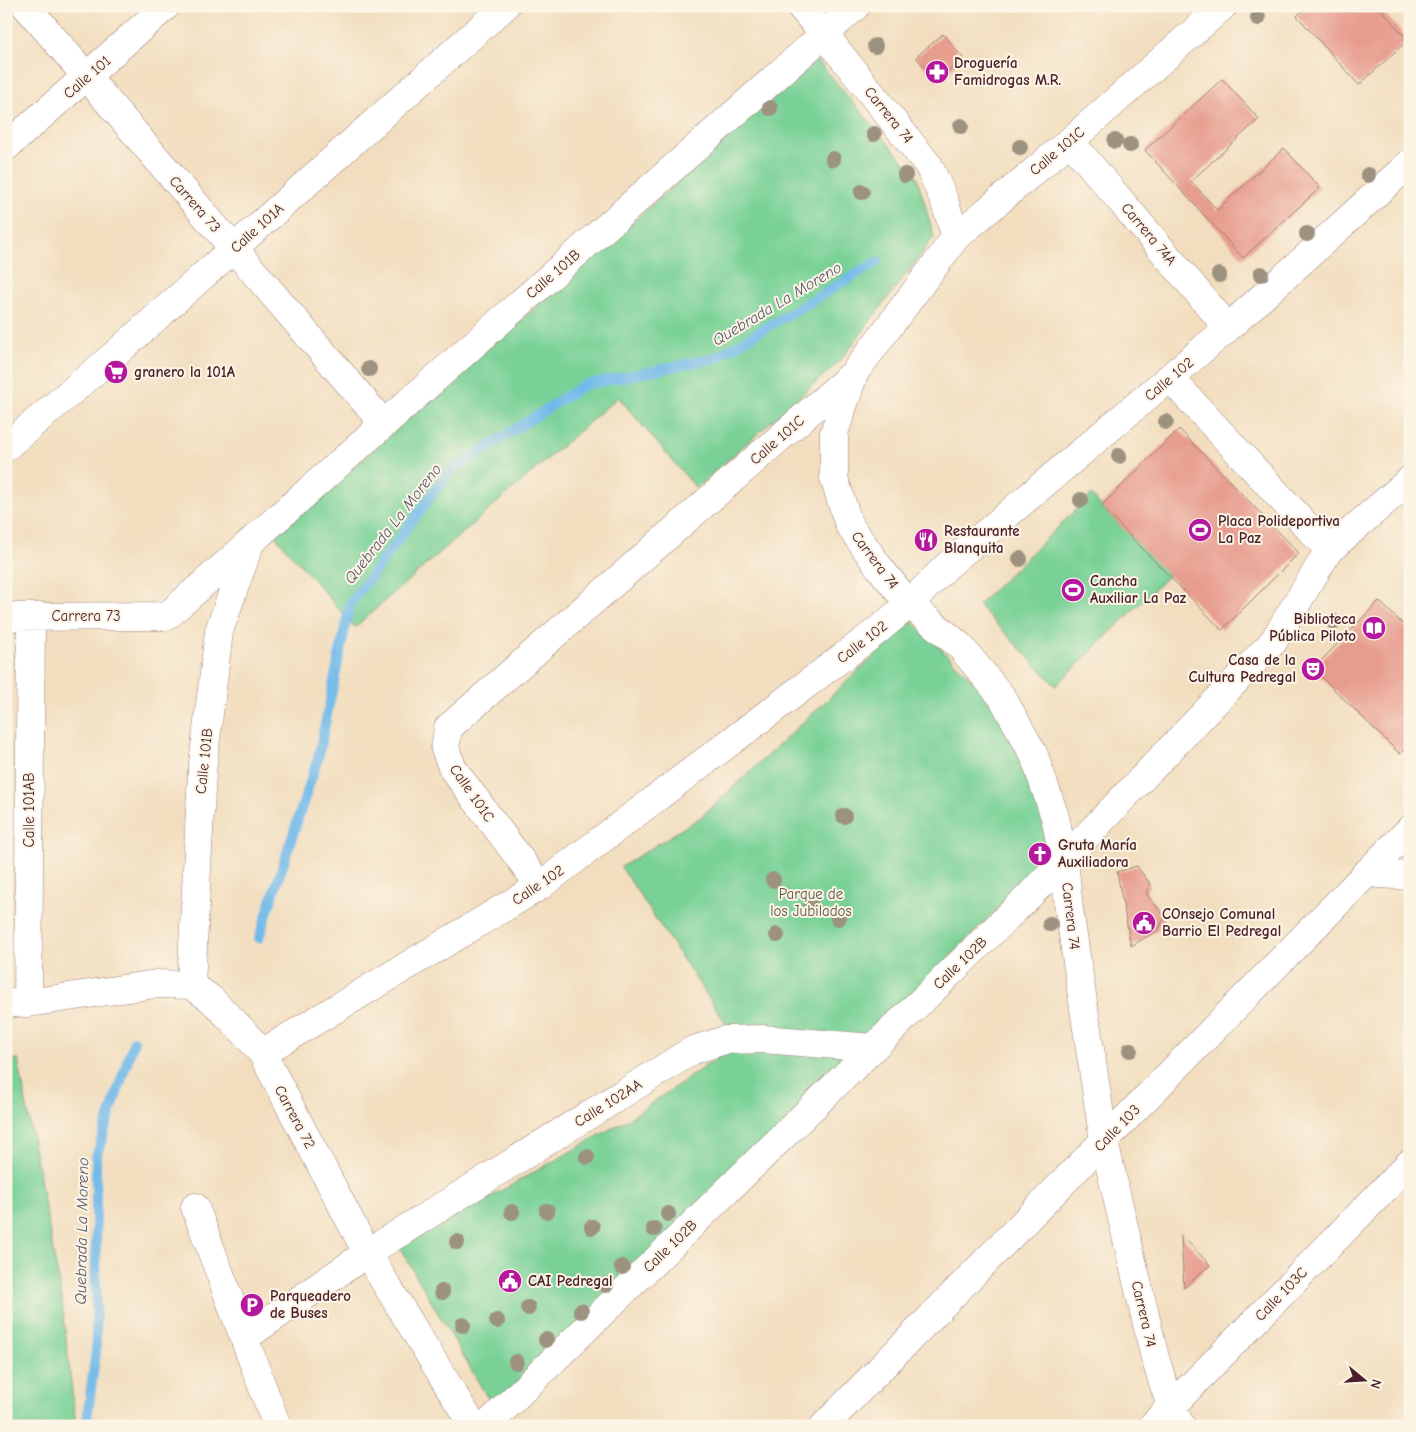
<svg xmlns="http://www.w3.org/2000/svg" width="1416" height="1432" viewBox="0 0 1416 1432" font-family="'Comic Neue',sans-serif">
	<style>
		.green { fill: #79d197; stroke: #627861 }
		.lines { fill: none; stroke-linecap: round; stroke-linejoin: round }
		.stream { stroke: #72baea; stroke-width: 10 }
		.building { fill: #e79d8e }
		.minor-casing { stroke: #9e7e75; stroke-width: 29 }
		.minor { stroke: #fff; stroke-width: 28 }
		.tree { fill: #9d927f }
		.labels { text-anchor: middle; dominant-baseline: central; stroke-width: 4; stroke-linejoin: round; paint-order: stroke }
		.poi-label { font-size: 15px; font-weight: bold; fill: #4a1f2b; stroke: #fcf5e5; text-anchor: start }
		.street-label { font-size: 15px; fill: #4a1f2b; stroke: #fcf5e5 }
		.park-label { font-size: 15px; fill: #58544b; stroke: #fcf5e5 }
		.water-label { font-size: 16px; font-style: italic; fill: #58556e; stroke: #fcf5e5 }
	</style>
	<rect width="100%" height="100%" fill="#fcf5e5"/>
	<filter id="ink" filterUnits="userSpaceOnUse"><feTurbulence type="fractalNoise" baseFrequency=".02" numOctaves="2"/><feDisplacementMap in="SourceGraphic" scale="10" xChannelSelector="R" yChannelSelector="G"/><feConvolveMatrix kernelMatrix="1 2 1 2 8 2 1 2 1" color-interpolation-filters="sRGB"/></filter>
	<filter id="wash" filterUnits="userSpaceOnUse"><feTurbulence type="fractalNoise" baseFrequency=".0096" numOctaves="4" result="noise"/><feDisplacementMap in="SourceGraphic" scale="20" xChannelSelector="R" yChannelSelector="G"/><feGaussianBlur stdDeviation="1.12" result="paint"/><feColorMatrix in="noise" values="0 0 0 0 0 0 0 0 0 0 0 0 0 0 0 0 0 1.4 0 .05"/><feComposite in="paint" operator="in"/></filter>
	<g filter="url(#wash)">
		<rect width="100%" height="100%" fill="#f2debf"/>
		<path class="green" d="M817 60 917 177 934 237 840 361 696 488 618 397 355 627 275 536Z
			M1091 495 1169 575 1056 686 978 605Z
			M912 621 985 692 1018 734 1052 853 818 1091 493 1407 400 1248 630 1118 739 1043 621 867 701 817Z
			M18 1059 61 1294 76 1426H6V1060Z"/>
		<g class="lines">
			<path class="stream" d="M259 938 318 758 350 604 449 472 584 385 715 358 877 262
				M86 1426 96 1351V1157L134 1041"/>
		</g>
		<g id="blocks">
			<path class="building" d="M1308 6H1378L1408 40 1359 85 1297 16Z
				M943 34 963 58 937 82 916 57Z
				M1222 79 1259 119 1191 181 1217 210 1284 148 1320 188 1243 258 1145 150Z
				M1179 429 1299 553 1222 630 1101 506Z
				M1379 601 1410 631V744L1400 754 1313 669Z
				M1137 866 1150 884 1146 893 1165 917 1158 930 1131 946 1117 872Z
				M1181 1235 1210 1265 1184 1288Z"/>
		</g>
	</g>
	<g filter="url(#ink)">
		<use href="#blocks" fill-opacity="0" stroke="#9e7e75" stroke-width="1"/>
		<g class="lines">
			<g class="minor-casing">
				<path id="minor" d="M26 6 384 424
					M800 6 824 34 929 166 944 200 956 237
					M1070 141 1228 328
					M6 147 166 6
					M854 374 834 433V478L849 525 879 567 909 604 960 646 1002 697 1034 755 1055 817 1064 860 1069 909 1104 1142 1155 1358 1171 1407 1181 1426
					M1170 378 1329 550
					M6 447 113 356 505 6
					M6 617 167 616 856 6
					M1366 873 1410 876
					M540 886 453 769 445 749 448 728 855 372 956 237 1070 141 1223 6
					M191 985 202 772 219 631 249 546
					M6 1003H28L156 984 191 985 211 999 243 1031 262 1053 367 1253 473 1426
					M28 1003 31 617
					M262 1053 540 886 877 631 909 604 948 565 1228 328 1410 163
					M195 1207 277 1426
					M244 1338 367 1253 693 1050 725 1040 763 1039 873 1048
					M486 1426 1031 894 1273 642 1329 550 1410 480
					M824 1426 1410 829
					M1152 1426 1410 1163"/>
			</g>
			<use href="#minor" class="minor"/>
		</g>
		<g class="tree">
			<circle cx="1258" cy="18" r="8"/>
			<circle cx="875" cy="46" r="8"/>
			<circle cx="770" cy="108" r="8"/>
			<circle cx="961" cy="126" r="8"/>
			<circle cx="874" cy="134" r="8"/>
			<circle cx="1115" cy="141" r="8"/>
			<circle cx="1130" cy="145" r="8"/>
			<circle cx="1020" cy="147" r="8"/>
			<circle cx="833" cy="159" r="8"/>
			<circle cx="905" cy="175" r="8"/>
			<circle cx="1368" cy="175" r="8"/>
			<circle cx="862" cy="192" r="8"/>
			<circle cx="1307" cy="234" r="8"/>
			<circle cx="1261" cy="274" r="8"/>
			<circle cx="1219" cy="275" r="8"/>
			<circle cx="369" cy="369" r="8"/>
			<circle cx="1166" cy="422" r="8"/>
			<circle cx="1119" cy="456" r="8"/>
			<circle cx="1081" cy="500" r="8"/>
			<circle cx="1020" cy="559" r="8"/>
			<circle cx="1334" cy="622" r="8"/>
			<circle cx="844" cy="816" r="8"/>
			<circle cx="773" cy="880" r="8"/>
			<circle cx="811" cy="907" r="8"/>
			<circle cx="838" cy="918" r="8"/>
			<circle cx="1050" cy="924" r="8"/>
			<circle cx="777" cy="935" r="8"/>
			<circle cx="1130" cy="1050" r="8"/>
			<circle cx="587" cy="1157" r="8"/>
			<circle cx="547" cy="1211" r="8"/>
			<circle cx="512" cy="1212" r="8"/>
			<circle cx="668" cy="1214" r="8"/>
			<circle cx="592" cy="1227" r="8"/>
			<circle cx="654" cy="1229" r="8"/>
			<circle cx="457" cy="1242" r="8"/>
			<circle cx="622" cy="1267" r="8"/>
			<circle cx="606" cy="1285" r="8"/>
			<circle cx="442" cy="1292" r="8"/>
			<circle cx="528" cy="1308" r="8"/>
			<circle cx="581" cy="1311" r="8"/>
			<circle cx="497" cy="1321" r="8"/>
			<circle cx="463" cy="1325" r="8"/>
			<circle cx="546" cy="1340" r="8"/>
			<circle cx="516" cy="1362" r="8"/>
		</g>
	</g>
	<defs>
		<g id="pharmacy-disc" transform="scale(1.25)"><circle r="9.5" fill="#b5179e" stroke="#fcf5e5"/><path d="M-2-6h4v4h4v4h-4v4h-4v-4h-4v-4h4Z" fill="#fff"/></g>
		<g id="supermarket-disc" transform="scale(1.25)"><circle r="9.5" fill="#b5179e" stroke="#fcf5e5"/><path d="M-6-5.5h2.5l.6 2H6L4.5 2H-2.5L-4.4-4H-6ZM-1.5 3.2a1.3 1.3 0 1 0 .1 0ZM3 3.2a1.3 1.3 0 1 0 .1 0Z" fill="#fff"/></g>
		<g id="stadium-disc" transform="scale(1.25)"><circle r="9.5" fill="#b5179e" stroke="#fcf5e5"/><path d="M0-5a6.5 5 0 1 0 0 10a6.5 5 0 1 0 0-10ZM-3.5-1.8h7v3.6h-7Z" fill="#fff"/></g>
		<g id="restaurant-disc" transform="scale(1.25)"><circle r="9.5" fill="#b5179e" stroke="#fcf5e5"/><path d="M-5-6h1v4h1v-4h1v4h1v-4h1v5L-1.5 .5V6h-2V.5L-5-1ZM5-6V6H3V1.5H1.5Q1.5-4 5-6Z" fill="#fff"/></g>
		<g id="library-disc" transform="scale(1.25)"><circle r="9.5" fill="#b5179e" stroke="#fcf5e5"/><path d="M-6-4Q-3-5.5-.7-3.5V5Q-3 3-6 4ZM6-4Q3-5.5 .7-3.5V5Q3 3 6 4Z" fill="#fff"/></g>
		<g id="theatre-disc" transform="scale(1.25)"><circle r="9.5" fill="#b5179e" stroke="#fcf5e5"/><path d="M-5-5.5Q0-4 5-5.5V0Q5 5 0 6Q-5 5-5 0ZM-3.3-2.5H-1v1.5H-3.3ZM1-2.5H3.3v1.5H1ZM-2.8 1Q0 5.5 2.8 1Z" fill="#fff"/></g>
		<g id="church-disc" transform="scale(1.25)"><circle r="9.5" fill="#b5179e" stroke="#fcf5e5"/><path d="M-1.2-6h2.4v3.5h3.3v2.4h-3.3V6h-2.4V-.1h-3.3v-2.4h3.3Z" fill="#fff"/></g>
		<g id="civic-disc" transform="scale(1.25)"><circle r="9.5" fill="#b5179e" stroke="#fcf5e5"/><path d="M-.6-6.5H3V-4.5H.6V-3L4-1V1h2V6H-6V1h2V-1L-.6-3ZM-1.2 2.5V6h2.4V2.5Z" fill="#fff"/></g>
		<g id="parking-disc" transform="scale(1.25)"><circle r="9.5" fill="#b5179e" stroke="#fcf5e5"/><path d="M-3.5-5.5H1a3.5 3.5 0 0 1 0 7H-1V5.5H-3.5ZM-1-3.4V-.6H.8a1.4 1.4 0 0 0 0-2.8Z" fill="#fff"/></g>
	</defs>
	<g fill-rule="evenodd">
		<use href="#pharmacy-disc" x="937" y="72"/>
		<use href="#supermarket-disc" x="116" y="372"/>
		<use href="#stadium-disc" x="1200" y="530"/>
		<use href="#restaurant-disc" x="926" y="540"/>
		<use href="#stadium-disc" x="1073" y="590"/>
		<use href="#library-disc" x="1374" y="628"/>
		<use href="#theatre-disc" x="1313" y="669"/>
		<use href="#church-disc" x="1040" y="854"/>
		<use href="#civic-disc" x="1144" y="923"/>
		<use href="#civic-disc" x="510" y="1281"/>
		<use href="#parking-disc" x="252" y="1305"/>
	</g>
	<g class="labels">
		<g class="poi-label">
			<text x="954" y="63">Droguería<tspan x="954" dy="17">Famidrogas M.R.</tspan></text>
			<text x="134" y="372">granero la 101A</text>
			<text x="1218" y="521">Placa Polideportiva<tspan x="1218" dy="17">La Paz</tspan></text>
			<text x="944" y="531">Restaurante<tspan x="944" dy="17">Blanquita</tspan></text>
			<text x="1090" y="581">Cancha<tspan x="1090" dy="17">Auxiliar La Paz</tspan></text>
			<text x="1356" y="619" text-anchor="end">Biblioteca<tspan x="1356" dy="17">Pública Piloto</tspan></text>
			<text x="1296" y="660" text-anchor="end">Casa de la<tspan x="1296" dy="17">Cultura Pedregal</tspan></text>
			<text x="1058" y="845">Gruta María<tspan x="1058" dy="17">Auxiliadora</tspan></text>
			<text x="1162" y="914">COnsejo Comunal<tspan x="1162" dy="17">Barrio El Pedregal</tspan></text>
			<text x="528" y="1281">CAI Pedregal</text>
			<text x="270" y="1296">Parqueadero<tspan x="270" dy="17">de Buses</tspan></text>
		</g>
		<g class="street-label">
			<text transform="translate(87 77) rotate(-41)">Calle 101</text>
			<text transform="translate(889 115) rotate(51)">Carrera 74</text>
			<text transform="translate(1057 151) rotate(-40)">Calle 101C</text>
			<text transform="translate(195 204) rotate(49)">Carrera 73</text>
			<text transform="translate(257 228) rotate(-42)">Calle 101A</text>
			<text transform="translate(1149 234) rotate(50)">Carrera 74A</text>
			<text transform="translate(553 274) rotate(-41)">Calle 101B</text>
			<text transform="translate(1169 379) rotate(-40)">Calle 102</text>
			<text transform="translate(777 440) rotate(-41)">Calle 101C</text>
			<text transform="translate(875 560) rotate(53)">Carrera 74</text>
			<text x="86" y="616">Carrera 73</text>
			<text transform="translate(862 642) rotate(-38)">Calle 102</text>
			<text transform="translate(204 761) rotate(-84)">Calle 101B</text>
			<text transform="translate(472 793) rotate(55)">Calle 101C</text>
			<text transform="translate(29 810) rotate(-90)">Calle 101AB</text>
			<text transform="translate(538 885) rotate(-34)">Calle 102</text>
			<text transform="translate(1071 916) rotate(83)">Carrera 74</text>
			<text transform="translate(960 963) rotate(-44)">Calle 102B</text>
			<text transform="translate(608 1103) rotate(-32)">Calle 102AA</text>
			<text transform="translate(295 1117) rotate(62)">Carrera 72</text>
			<text transform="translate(1117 1128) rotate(-46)">Calle 103</text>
			<text transform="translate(670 1246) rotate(-44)">Calle 102B</text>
			<text transform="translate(1281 1294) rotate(-46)">Calle 103C</text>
			<text transform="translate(1144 1314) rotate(77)">Carrera 74</text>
		</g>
		<g class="park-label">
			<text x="811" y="894">Parque de<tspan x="811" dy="17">los Jubilados</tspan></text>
		</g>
		<g class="water-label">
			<text transform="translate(777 304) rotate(-31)">Quebrada La Moreno</text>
			<text transform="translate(393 524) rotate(-52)">Quebrada La Moreno</text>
			<text transform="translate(82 1231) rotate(-89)">Quebrada La Moreno</text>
		</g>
	</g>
	<rect width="1416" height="1432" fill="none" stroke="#fcf5e5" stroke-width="25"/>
	<g transform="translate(1364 1380) rotate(108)" stroke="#fcf5e5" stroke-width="4" paint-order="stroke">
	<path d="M0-4L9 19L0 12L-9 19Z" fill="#4a1f2b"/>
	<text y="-8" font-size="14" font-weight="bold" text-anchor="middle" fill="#4a1f2b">N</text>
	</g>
</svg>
